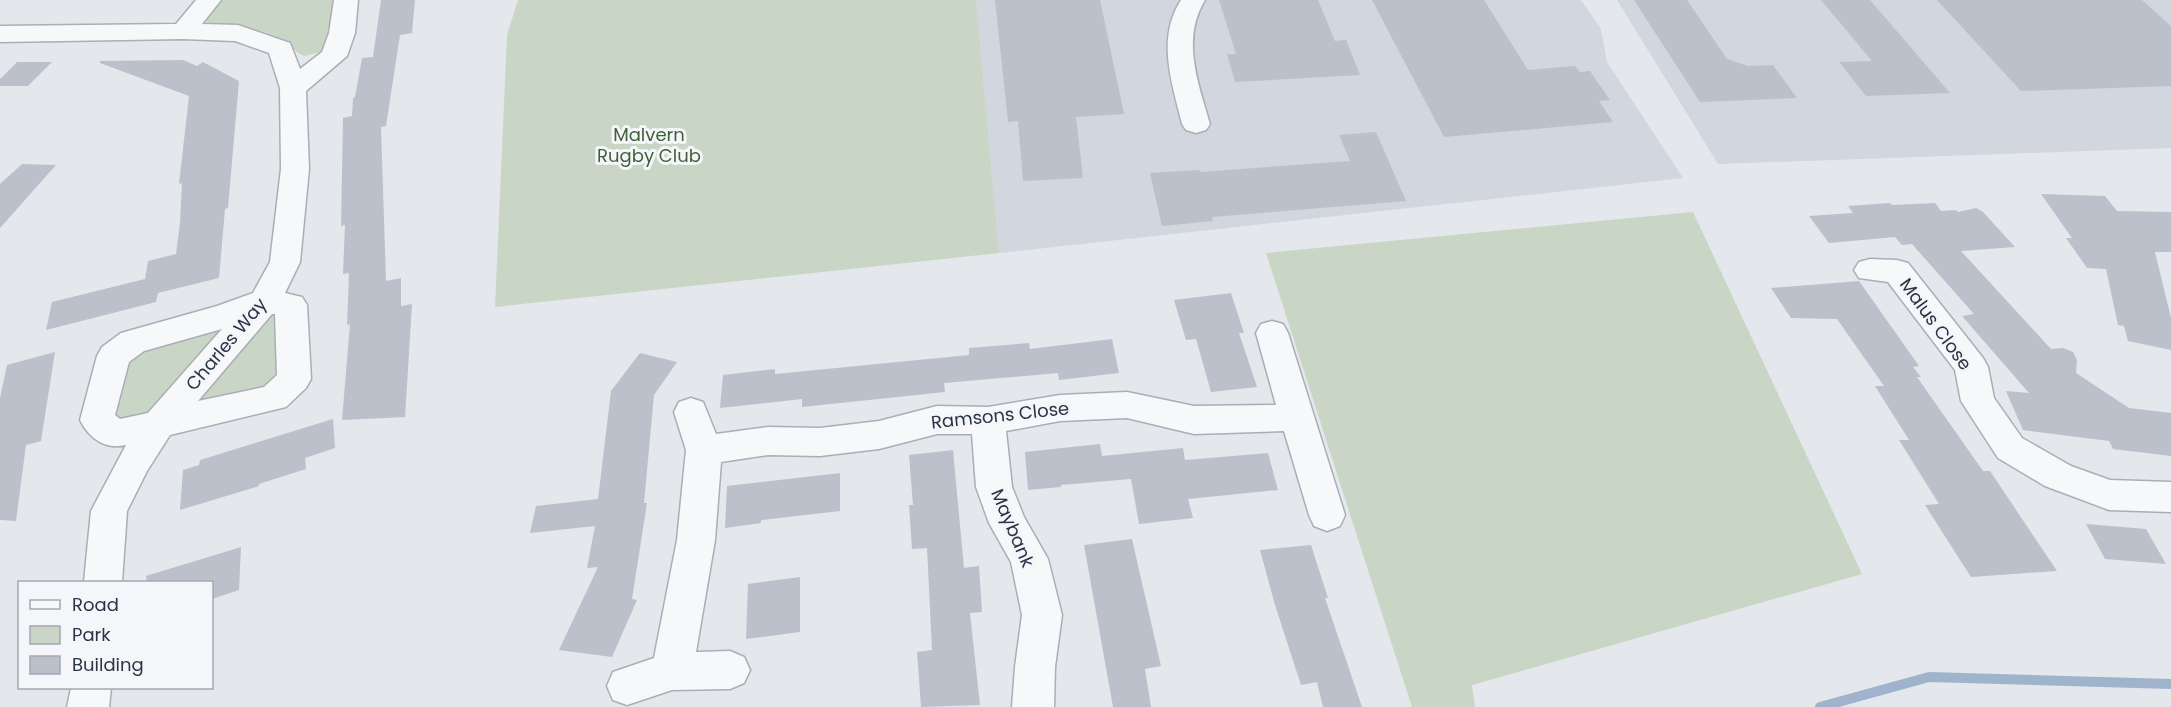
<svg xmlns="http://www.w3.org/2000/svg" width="2171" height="707" viewBox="0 0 2171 707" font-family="Poppins,sans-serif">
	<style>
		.built { fill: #d2d6de }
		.green { fill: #c9d6c5 }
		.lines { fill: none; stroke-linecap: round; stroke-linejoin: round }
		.stream { stroke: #9fb4cc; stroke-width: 10 }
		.building { fill: #bbc0ca }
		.minor-casing { stroke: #a9aeb7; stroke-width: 3 }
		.minor { fill: #f7f8fa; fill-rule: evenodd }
		.labels { text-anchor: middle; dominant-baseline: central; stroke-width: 6; stroke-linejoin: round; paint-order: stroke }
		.park-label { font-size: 18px; fill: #3f6138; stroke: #f4f6f9 }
		.street-label { font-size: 18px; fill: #2b3445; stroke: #f4f6f9 }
	</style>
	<rect width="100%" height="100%" fill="#e4e7ec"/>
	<path class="built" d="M976 0H1581L1601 29 1607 62 1683 178 999 253Z
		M1617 0H2171V148L1718 164Z"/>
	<path class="green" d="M217 0H334L327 45 320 52 305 56 300 54 280 39 264 32 231 26H212L205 20 207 12Z
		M518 0H976L999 253 495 307 507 35Z
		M1693 212 1862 574 1472 685 1475 707H1412L1266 253Z
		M278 311 279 383 204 409 194 396 266 312Z
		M226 327 157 411 119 422 115 415 124 355Z"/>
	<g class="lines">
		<path class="stream" d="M1820 707 1929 677 2171 684"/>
	</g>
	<path class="building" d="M381 0H415L412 33 400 35 386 126 381 127 386 281 401 278V306L412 304 405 417 342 420 350 324 347 325 349 273 343 274 345 225 341 226 343 118 352 116 353 98 355 97 362 58 373 57Z
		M995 0H1100L1124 114 1076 117 1083 178 1023 181 1018 121 1008 122Z
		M1219 0H1318L1335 41 1346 40 1360 75 1235 82 1227 54H1236Z
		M1372 0H1484L1528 70 1575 66 1580 72 1590 71 1610 100 1599 101 1613 122 1444 137Z
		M1634 0H1687L1727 59 1748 66 1773 65 1797 98 1700 102Z
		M1821 0H1870L1950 93 1866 96 1839 62 1872 61Z
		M1937 0H2142L2171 26V86L2021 91Z
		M183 60 197 66 203 62 239 81 228 208 225 209 219 278 158 293 156 302 46 330 52 302 145 279 148 261 176 254 180 223 182 183 179 184 189 96 100 63V61Z
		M17 62H52L28 86H0V79Z
		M1376 132 1406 201 1212 217 1213 221 1162 226 1150 173 1200 170V172L1350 161 1339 135Z
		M22 164 56 165 0 228V184Z
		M2041 194 2105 196 2117 211 2171 212V252H2155L2171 318V350L2128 341 2124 326 2118 325 2106 269 2087 268 2066 238H2072Z
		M1890 203 1892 205 1935 203 1941 211 1956 210 1958 212 1976 208 1983 212 2015 247 1961 251 2051 349 2063 348 2073 352 2077 360 2076 373 2129 408 2171 413V456L2113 449 2109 441 2023 430 2006 391 2029 393 1962 316 1974 314 1912 244 1902 245 1895 237 1829 243 1809 216 1853 213 1848 206Z
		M1859 281 1919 366 1913 367 1921 377H1917L1983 471H1990L2057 571 1971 577 1925 505 1939 504 1899 440H1909L1875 386H1884L1837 319 1791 318 1771 288Z
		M1231 293 1244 333H1239L1257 387 1211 392 1196 339 1186 340 1174 300Z
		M1112 339 1119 373 1059 380 1058 373 944 383 945 392 802 407V399L720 408 723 375 775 369V374L969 355V348L1029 343 1030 349Z
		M55 352 41 441 26 445 16 521 0 520V398L7 365Z
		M640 353 677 362 654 395 644 503H647L632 599 637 600 612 657 559 650 598 567 587 568 595 526 530 533 536 506 598 499 611 391Z
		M333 419 335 448 305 458 306 469 259 484V486L180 510 183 470 199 465 200 460Z
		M1100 444 1102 456 1183 448 1185 460 1268 453 1278 490 1188 499 1193 518 1139 524 1131 479 1061 485V487L1028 490 1025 452Z
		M953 450 964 568 979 566 982 612 970 613 980 705 921 707 917 652 932 650 927 548 912 549 909 505H913L909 455Z
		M840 473V511L761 520V523L725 528 727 486Z
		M2086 524 2146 529 2166 564 2105 559Z
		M1132 539 1161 666 1145 669 1151 707H1113L1084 545Z
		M1311 545 1328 598H1325L1362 707H1323L1317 682 1301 685 1275 605 1260 550Z
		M241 547 239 590 212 599V582H147L146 576Z
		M800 577V632L746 639 748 584Z"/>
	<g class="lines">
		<g class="minor-casing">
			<path id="minor" d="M196 0H221L202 24 238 25 290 43 300 69 322 52 329 33 334 0H358L355 33 347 56 306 91 309 169 300 262 285 293 302 297 307 305 311 379 306 388 286 407 170 435 147 471 127 511 122 582H84L91 511 126 445C105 450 89 438 80 420L97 356 102 347 121 333 217 306 253 293 270 262 281 169 280 88 269 53 235 41 183 39 0 42V26L176 24ZM272 314H275L277 375 264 387 198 401ZM222 329 148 413 120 419 115 415 129 362 144 351Z
				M1181 0H1205C1181 39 1198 83 1210 124L1206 130 1196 133 1186 130 1182 124C1172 83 1156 39 1181 0Z
				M1870 259 1897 260 1908 263 1983 358 1988 367 1994 398 2022 438 2071 466 2110 480 2171 482V512L2109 510 2045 486 1998 458 1961 401 1955 370 1888 282 1859 278 1854 270 1859 262Z
				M1272 321 1283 324 1288 333 1345 515 1340 526 1327 531 1314 526 1309 515 1284 431 1194 434 1127 418 1060 421 1006 431 1012 487 1024 517 1048 559 1062 615 1055 667 1054 707H1012L1015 667 1022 615 1011 562 989 523 976 487 972 434H937L879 449 820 456 768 455 721 462 715 540 696 652 730 651 744 657 750 670 744 683 730 689 672 690 627 705 613 700 607 686 613 672 654 658 677 540 686 450 674 412 679 402 691 398 703 402 716 434 768 427 820 428 879 421 937 406 988 407 1060 395 1127 392 1194 406 1276 405 1256 333 1261 324Z
				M71 688H111L109 707H67Z"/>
		</g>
		<use href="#minor" class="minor"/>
	</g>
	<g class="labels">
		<g class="park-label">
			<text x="649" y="134">Malvern<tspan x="649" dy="21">Rugby Club</tspan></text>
		</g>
		<g class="street-label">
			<text transform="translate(1936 324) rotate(54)">Malus Close</text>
			<text transform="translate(226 344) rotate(-50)">Charles Way</text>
			<text transform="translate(1000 415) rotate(-6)">Ramsons Close</text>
			<text transform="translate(1013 528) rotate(67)">Maybank</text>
		</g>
	</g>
	<rect x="18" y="581" width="195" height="108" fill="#f4f6f9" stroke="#a4a8b1" stroke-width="1.5"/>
	<rect x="30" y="600" width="30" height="9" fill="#f7f8fa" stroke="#a4a8b1" stroke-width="1.5"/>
	<text x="72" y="611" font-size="18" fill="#2b3445">Road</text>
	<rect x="30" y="626" width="30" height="18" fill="#c9d6c5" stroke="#a4a8b1" stroke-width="1.5"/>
	<text x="72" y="641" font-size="18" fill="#2b3445">Park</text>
	<rect x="30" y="656" width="30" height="18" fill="#bbc0ca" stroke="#a4a8b1" stroke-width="1.5"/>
	<text x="72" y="671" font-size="18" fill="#2b3445">Building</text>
</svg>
